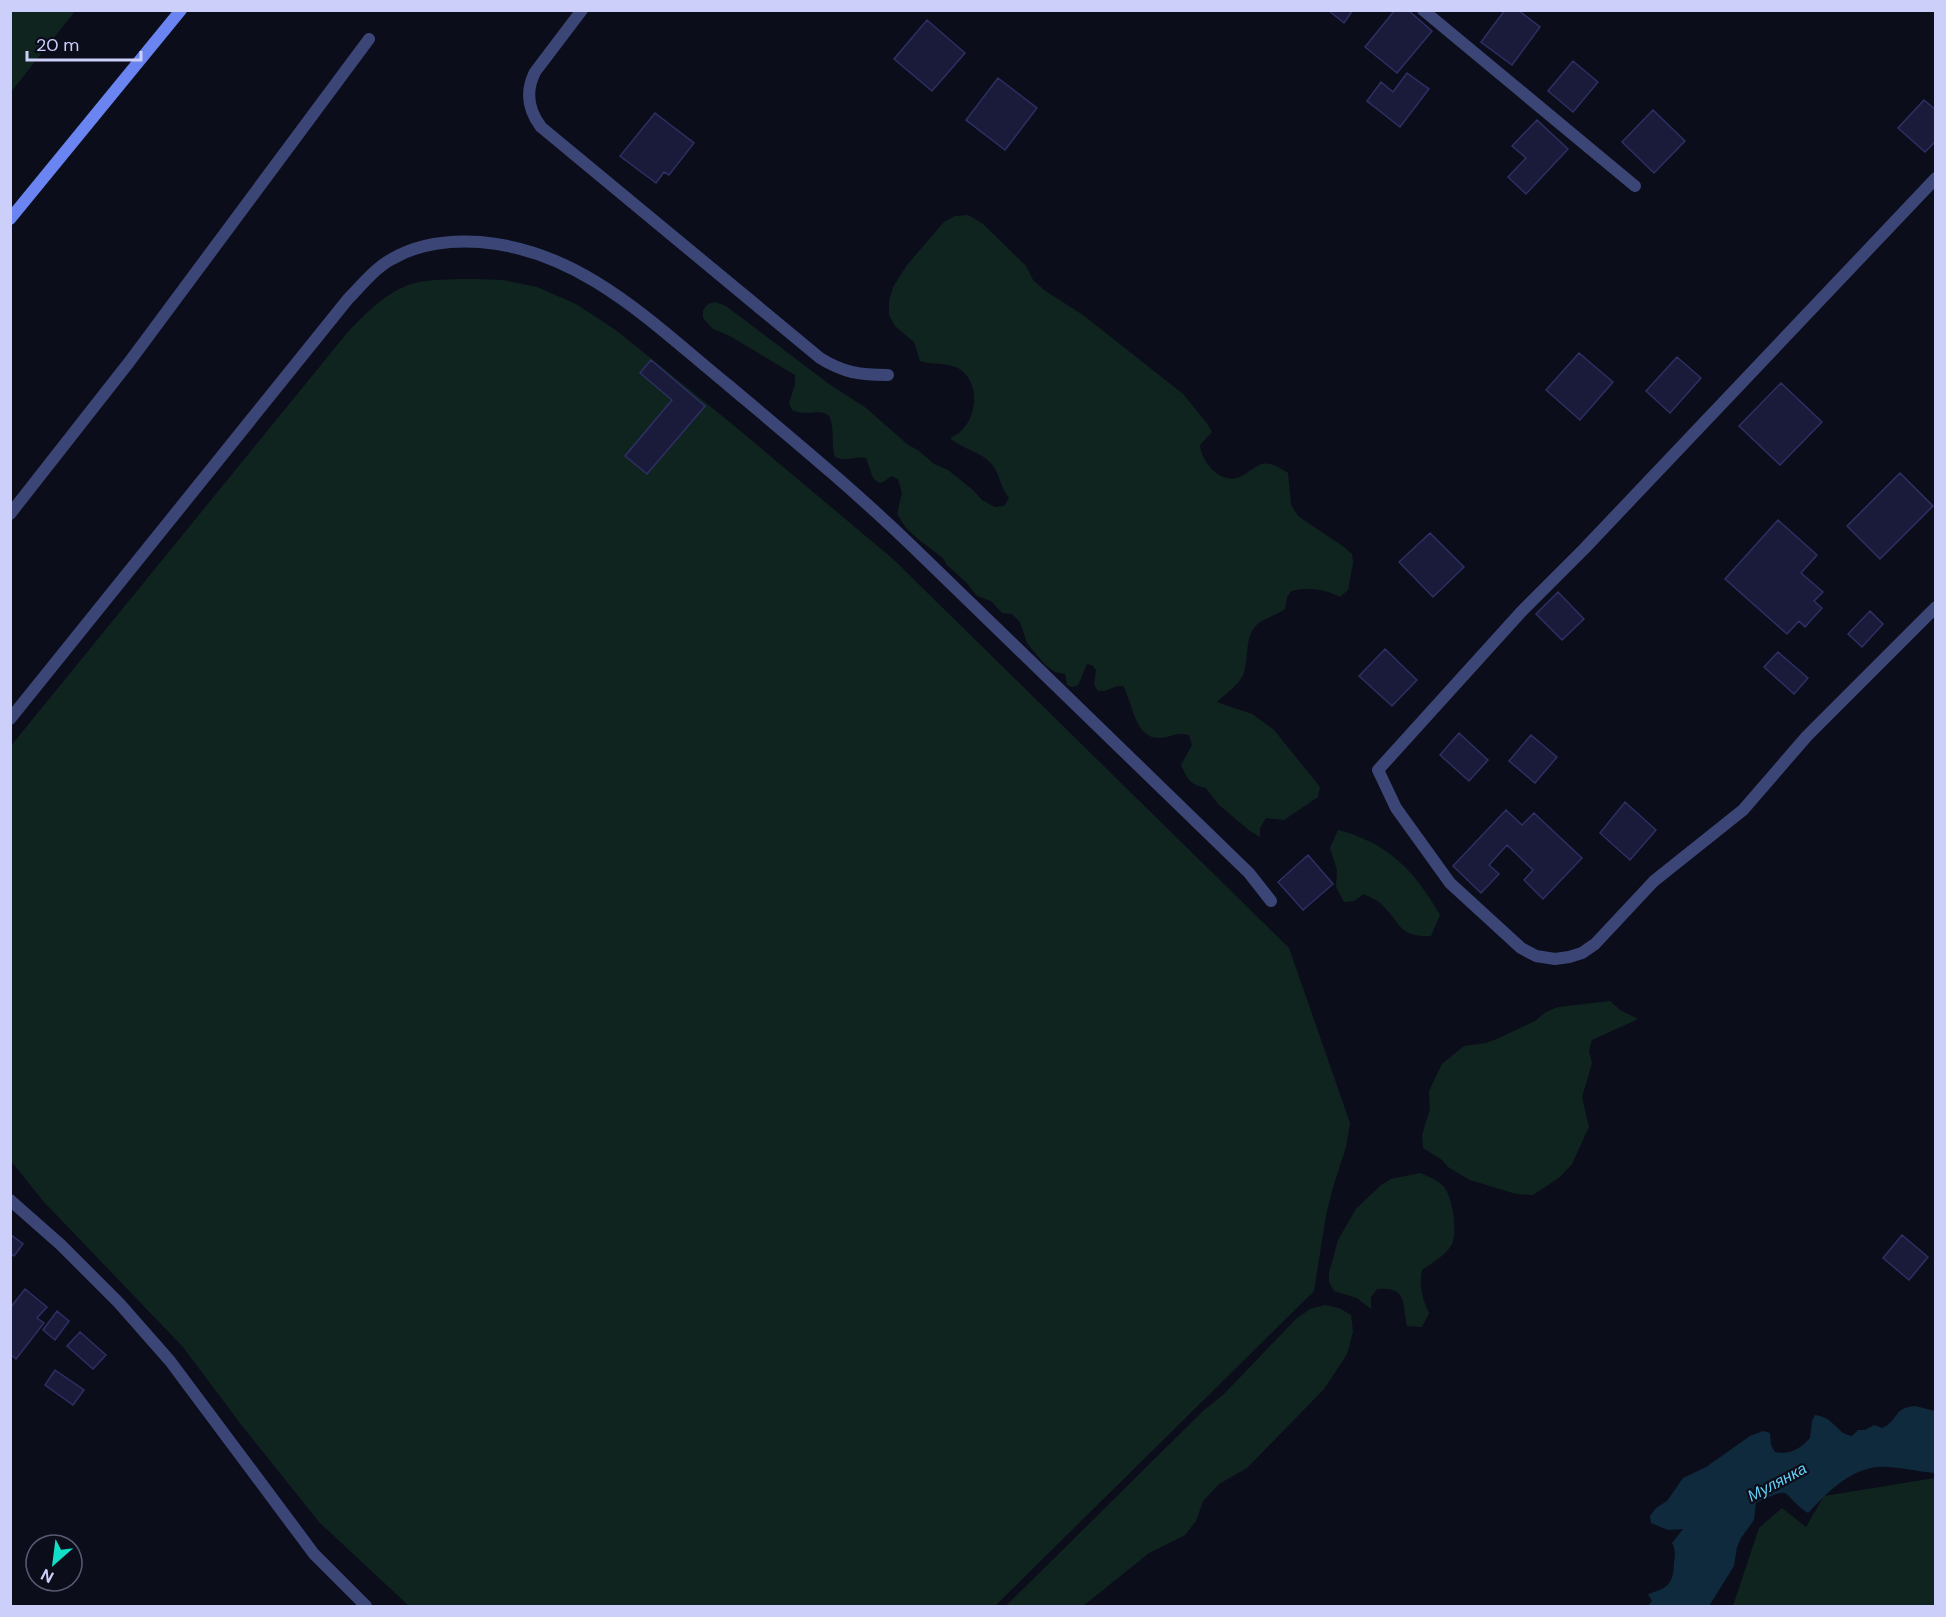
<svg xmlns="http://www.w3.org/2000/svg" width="1946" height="1617" viewBox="0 0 1946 1617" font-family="'DM Sans',sans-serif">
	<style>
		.green { fill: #10241f }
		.water { fill: #0f2a3c }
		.building { fill: #1a1b3a; stroke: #2e2f64; stroke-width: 1.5 }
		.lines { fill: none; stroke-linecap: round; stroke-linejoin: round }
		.lane { stroke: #3b4676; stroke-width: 12 }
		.street { stroke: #3b4676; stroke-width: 12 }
		.secondary { stroke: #6a84f2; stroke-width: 12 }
		.labels { text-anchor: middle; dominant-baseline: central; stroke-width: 4.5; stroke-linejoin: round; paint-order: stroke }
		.water-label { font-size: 16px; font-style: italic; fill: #62cef1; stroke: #0c0d1b }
	</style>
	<rect width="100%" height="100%" fill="#0c0d1b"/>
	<path class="green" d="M11 10 75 11 11 92 10 11Z
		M968 215 983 224 1026 266 1033 280 1044 290 1083 315 1183 394 1206 422 1212 432 1200 445C1201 461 1219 483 1237 478 1246 475 1253 467 1262 464 1272 462 1280 468 1288 473L1291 505 1298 516 1344 547 1352 554 1353 563 1348 590 1340 597C1325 589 1307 587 1291 591L1287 597 1285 609C1278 614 1268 617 1260 622 1243 634 1250 658 1243 675 1238 686 1225 694 1217 702L1252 714 1274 730 1320 787 1318 797 1284 820 1266 818 1260 828V837L1250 831 1219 805 1206 788C1189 784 1188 780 1181 765L1192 745 1189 735C1175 732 1173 737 1160 738 1134 739 1133 702 1123 686 1113 685 1108 692 1098 691L1094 685 1096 670 1092 665 1087 664 1078 685 1072 687 1067 685 1065 674 1055 672 1045 665 1027 643 1020 622 1012 614 1002 613 991 601 977 596 966 582 947 565 943 558 918 539 906 528 897 514 902 493 898 479 891 476 885 481 879 483 873 478 866 458C855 456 847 462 835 457 831 445 835 422 828 415 820 408 806 417 792 410L789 403 795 385V375L730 336 713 329 703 318V310L708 304 715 302 726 306 829 384 866 408 907 444 919 451 934 464 948 470 974 491 982 500 995 507 1004 506 1009 498C1001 488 1000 477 994 467 984 452 963 450 950 438 978 427 983 382 958 368 947 362 932 365 920 361L914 342 895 326 889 315V301L893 287 907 265 944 222 955 216Z
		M476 279 503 280 537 287 576 304 617 331 732 424 893 559 1289 948 1350 1123 1346 1147 1333 1187 1326 1215 1314 1291 995 1606H409L319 1522 243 1427 183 1347 44 1202 11 1161 10 747 347 333C367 312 390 288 419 282 437 279 457 279 476 279Z
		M1338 830C1388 843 1415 871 1440 915L1431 936C1397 937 1402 923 1381 904 1377 900 1370 897 1364 894L1354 901 1344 902 1336 887 1337 870 1330 848Z
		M1610 1001 1620 1010 1638 1019 1592 1040 1589 1051 1592 1063 1582 1097 1589 1127 1572 1164 1560 1177 1533 1195 1516 1194 1470 1180 1448 1167 1442 1160 1423 1148 1422 1135 1430 1109 1429 1091 1442 1064 1464 1046 1486 1043 1499 1038 1535 1021 1546 1012 1558 1007Z
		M1420 1173C1429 1177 1438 1180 1444 1187 1453 1198 1458 1234 1451 1246 1444 1256 1432 1263 1422 1270 1419 1287 1422 1298 1429 1313L1422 1327 1407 1326C1402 1303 1408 1286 1377 1289L1371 1297V1309L1357 1298 1334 1291 1329 1282V1273L1338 1240 1356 1209 1381 1185 1391 1179Z
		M1325 1305 1339 1308 1351 1315 1353 1332 1347 1354 1324 1389 1247 1468 1219 1484 1203 1501 1196 1521 1185 1535 1149 1553 1083 1606H1006L1203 1411 1224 1394 1296 1319 1310 1309Z
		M1935 1478V1606H1733L1759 1528 1782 1508 1806 1527 1824 1496Z"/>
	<path class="water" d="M1915 1406 1935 1411V1473C1920 1472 1905 1468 1889 1467 1854 1464 1830 1490 1808 1513 1779 1494 1796 1484 1756 1503L1754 1520 1741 1538 1737 1547 1734 1566 1709 1606H1648L1652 1601 1648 1594C1668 1588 1673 1585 1674 1563 1675 1555 1676 1550 1672 1543L1683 1529 1668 1530 1651 1523 1650 1516 1656 1508 1667 1501 1683 1478 1706 1467 1750 1436 1763 1431 1770 1433 1771 1445 1775 1452C1790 1455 1800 1449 1810 1438L1812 1421 1815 1415C1834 1417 1837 1434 1852 1436L1858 1430H1865L1874 1425 1882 1428C1899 1421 1892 1408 1915 1406Z"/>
	<path class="building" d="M1328 10H1353L1344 23Z
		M1395 10H1408L1432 31 1397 73 1365 47Z
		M1505 10H1518L1540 27 1512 65 1481 42Z
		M927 20 965 53 932 91 894 59Z
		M1573 61 1598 82 1573 112 1548 91Z
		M1407 73 1429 89 1400 127 1367 101 1381 82 1393 92Z
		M998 78 1037 108 1005 150 966 120Z
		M1924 100 1936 110V141L1925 152 1898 128Z
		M1653 110 1685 141 1654 173 1622 142Z
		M655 113 694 143 669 175 664 172 656 183 620 156Z
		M1537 120 1568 149 1526 194 1508 177 1526 158 1512 146Z
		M1579 353 1613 382 1580 420 1546 390Z
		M1677 357 1701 378 1670 413 1646 391Z
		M651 360 705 406 647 474 625 456 672 400 640 373Z
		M1781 383 1822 422 1780 465 1739 426Z
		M1900 473 1933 506 1880 559 1847 526Z
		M1778 520 1817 555 1801 573 1823 592 1814 601 1822 608 1805 627 1799 621 1787 634 1725 579Z
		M1430 533 1464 567 1433 597 1399 562Z
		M1558 592 1584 619 1562 640 1536 614Z
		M1870 611 1883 624 1862 647 1848 634Z
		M1385 649 1417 680 1392 706 1359 676Z
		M1778 652 1808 678 1794 694 1764 667Z
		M1459 733 1488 760 1469 781 1440 755Z
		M1531 735 1557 757 1535 783 1509 761Z
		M1625 802 1656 830 1630 860 1600 833Z
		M1506 810 1522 825 1534 813 1582 858 1543 899 1524 880 1533 870 1507 845 1489 865 1499 874 1481 893 1453 866Z
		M1308 855 1333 884 1303 910 1278 882Z
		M10 1234 23 1244 14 1256 10 1253Z
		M1902 1235 1928 1257 1909 1280 1883 1258Z
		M25 1289 47 1307 37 1318 44 1323 16 1359 10 1354V1308Z
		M57 1311 69 1321 55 1340 43 1330Z
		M80 1332 106 1355 93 1369 67 1346Z
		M55 1370 84 1390 73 1405 45 1385Z"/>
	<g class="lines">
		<path class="lane" d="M582 10 535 72C525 92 528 110 541 127L820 358C844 373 860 375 888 375
			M1423 10 1635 186
			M10 514 130 361 369 39
			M10 719 348 299C362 285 375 268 392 259 419 243 450 240 480 242 582 250 653 324 728 385 791 438 854 490 913 547L1249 873 1271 901
			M10 1200 61 1245 119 1303 170 1361 314 1554 366 1606"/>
		<path class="street" d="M1936 178 1584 549 1522 611 1378 770 1396 808 1450 883 1521 948 1536 956 1555 959 1569 957 1582 953 1595 944 1654 881 1743 810 1807 736 1936 607"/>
		<path class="secondary" d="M10 219 181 10"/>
	</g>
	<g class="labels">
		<g class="water-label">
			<text transform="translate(1777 1482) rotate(-28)">Мулянка</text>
		</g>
	</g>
	<rect width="1946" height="1617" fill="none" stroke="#cbcffa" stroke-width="24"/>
	<g transform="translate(54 1563) rotate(208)"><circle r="28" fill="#0c0d1b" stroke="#585b74" stroke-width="1.5"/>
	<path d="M0-4.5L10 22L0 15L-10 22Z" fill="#13dec7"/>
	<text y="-9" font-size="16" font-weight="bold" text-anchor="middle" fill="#cbcffa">N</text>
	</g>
	<path d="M27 51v9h114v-9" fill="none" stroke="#cbcffa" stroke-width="3"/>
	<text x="36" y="51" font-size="18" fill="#cbcffa" stroke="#0c0d1b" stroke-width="4.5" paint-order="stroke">20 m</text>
</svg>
